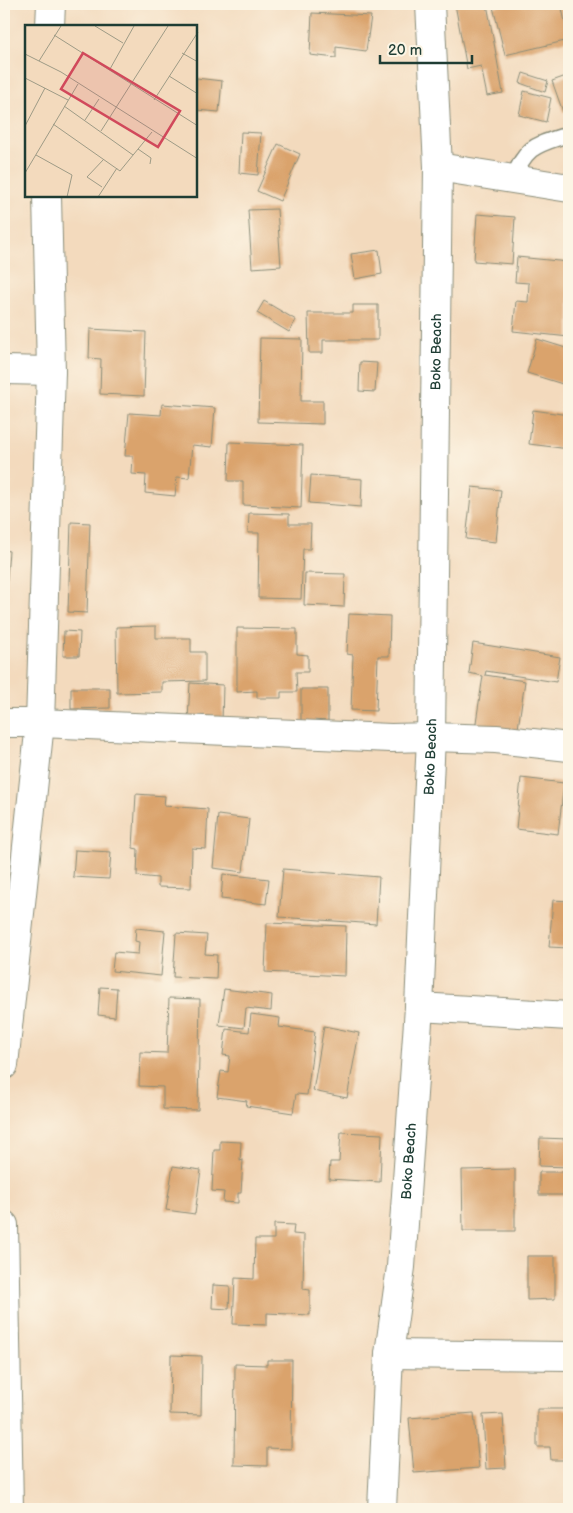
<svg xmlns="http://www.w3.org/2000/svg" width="573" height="1513" viewBox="0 0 573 1513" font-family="'Balsamiq Sans',sans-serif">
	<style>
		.building { fill: #daa36c }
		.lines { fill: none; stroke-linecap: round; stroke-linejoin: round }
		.lane-casing { stroke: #898c78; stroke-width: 18 }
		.street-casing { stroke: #898c78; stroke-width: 30 }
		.lane { stroke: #fff; stroke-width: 15 }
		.street { stroke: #fff; stroke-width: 28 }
		.labels { text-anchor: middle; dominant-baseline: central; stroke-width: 4.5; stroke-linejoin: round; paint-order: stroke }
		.street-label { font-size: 14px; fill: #1f3d34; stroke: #fcf5e5 }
		.inset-road { fill: none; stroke: #9e9b86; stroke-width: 1 }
		.view { fill: #d1495b; fill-opacity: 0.15; stroke: #d1495b; stroke-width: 2.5 }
		.inset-edge { fill: none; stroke: #1f3d34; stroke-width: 2.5 }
	</style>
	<rect width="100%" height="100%" fill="#fcf5e5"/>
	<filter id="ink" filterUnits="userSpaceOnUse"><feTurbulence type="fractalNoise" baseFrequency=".02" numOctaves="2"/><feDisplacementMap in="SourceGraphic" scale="10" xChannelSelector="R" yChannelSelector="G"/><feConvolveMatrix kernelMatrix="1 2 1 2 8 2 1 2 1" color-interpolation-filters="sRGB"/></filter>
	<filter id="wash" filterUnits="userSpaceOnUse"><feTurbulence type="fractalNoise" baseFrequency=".0096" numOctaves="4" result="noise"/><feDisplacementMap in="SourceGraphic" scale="20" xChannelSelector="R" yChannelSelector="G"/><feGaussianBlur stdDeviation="1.12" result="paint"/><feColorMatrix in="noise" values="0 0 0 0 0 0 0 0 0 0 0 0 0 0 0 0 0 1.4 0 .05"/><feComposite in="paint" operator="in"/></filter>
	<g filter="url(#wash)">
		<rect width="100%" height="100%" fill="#f3dabd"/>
		<g id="blocks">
			<path class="building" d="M455 4H487L503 93 487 96 481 66 467 69Z
				M505 4H561L569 40 505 55 493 7Z
				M312 13 371 16 366 51 336 47V58L310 55Z
				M523 73 548 81 545 92 520 83Z
				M569 75V110L563 112 552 81Z
				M196 78 222 81 219 112 196 110Z
				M524 91 551 98 546 122 519 115Z
				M241 132 261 133 258 175 239 173Z
				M278 144 300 154 280 201 257 191Z
				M277 209 281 266 252 268 248 210Z
				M477 214 515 217 512 264 474 261Z
				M379 250 382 274 355 279 351 254Z
				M517 257 569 262V337L513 331 516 301 528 302 529 283 515 282Z
				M264 301 296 320 289 332 257 313Z
				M353 305H378V340H323V353H309L308 313H353Z
				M90 329 146 332 144 396 100 394 101 359 89 358Z
				M260 338 302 339 301 401H323V424L258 422Z
				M537 339 569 349V386L527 373Z
				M360 362 377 363 375 392 359 391Z
				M162 404 215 408 212 447 192 445 189 478 177 477 175 496 145 493 146 475 132 474 133 456H125L129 413 161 415Z
				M533 410 569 415V449L529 444Z
				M229 442 303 445 301 508 243 505V481H228Z
				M311 475 362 479 361 507 309 503Z
				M472 487 501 490 496 542 466 539Z
				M249 513 289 514V524H311L310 549H303L301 599 258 598 259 533H248Z
				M71 522 90 523 87 613 68 612Z
				M4 550 9 551 5 603H4Z
				M305 573 345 574 344 607 304 605Z
				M568 588H569V605L566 604Z
				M349 614 390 616 389 656H378L376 711 351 710 353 655 347 654Z
				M156 626V638H191V652H205V681L162 682V692L117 693 116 627Z
				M237 628 297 629V654L308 655V672H296L297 692H281V698H257V691L237 692Z
				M64 631 80 632 79 656H63Z
				M473 643 560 657 556 682 486 671 485 675 525 681 517 735 475 729 483 676 469 673Z
				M190 683 223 685 222 722 188 720Z
				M71 688H110V708L71 709Z
				M301 689H328V722H301Z
				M521 778 564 783 558 834 516 829Z
				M136 794 165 796 164 806 208 809 206 849 192 848 191 888 158 887V878L137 876 138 849 133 848Z
				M218 815 249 819 243 872 213 868Z
				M75 850 111 852 109 879 73 877Z
				M283 869 379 877 376 924 279 917Z
				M223 874 269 879 266 904 221 899Z
				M553 900 569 901V948L549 947Z
				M267 923 346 926 345 976 265 972Z
				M136 928 165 931 161 976 112 971 114 952 138 954 139 942 135 941Z
				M176 933 207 935 205 954 217 955 216 979 173 977Z
				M100 987 117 988 115 1017 98 1015Z
				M224 989 272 995 271 1011 246 1008 244 1028 219 1025Z
				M169 998 200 999 198 1110 163 1109V1087L139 1086 140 1052 167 1053Z
				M251 1014 280 1018 279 1027 315 1032 307 1095 296 1094 293 1113 246 1106 247 1101 217 1097 221 1071 228 1072 230 1056 223 1055 226 1029 249 1032Z
				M324 1026 359 1033 347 1098 313 1091Z
				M341 1132 382 1134 380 1182 329 1179 330 1162H339Z
				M540 1138 569 1139V1167L539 1166Z
				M220 1141 241 1142 240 1161 243 1160 241 1193H238V1203L223 1202 224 1192 212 1191 214 1150H220Z
				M173 1166 201 1170 195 1214 166 1210Z
				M515 1169V1231H463L462 1170Z
				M539 1172H569V1195H539Z
				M274 1224 294 1225 293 1234 304 1235 303 1289 310 1290V1315L267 1313V1325L233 1324 235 1278 254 1279 255 1239H274Z
				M527 1256H555V1299L527 1300Z
				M213 1285 230 1286 229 1309 212 1308Z
				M171 1355 202 1356 201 1415 170 1414Z
				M267 1360H292L291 1449 267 1448V1466L234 1465 235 1364 267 1365Z
				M537 1409H569V1460H551L550 1447H537Z
				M474 1413 479 1468 414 1473 409 1418Z
				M503 1414 506 1468 486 1469 483 1415Z"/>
		</g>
	</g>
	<g filter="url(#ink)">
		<use href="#blocks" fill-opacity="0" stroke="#898c78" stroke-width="1"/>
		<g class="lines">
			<g class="lane-casing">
				<path id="lane" d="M513 179C526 145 537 145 569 134"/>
			</g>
			<g class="street-casing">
				<g id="street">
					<path d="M50 26 51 4"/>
					<path d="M438 167 569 188"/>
					<path d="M4 370 51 371"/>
					<path d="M4 723H40L391 738 431 737 496 739 569 747"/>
					<path d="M419 1007 569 1016"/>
					<path d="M4 1065 40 723 51 371 47 196"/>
					<path d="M4 1225 9 1509"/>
					<path d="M389 1354 569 1356"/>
					<path id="s1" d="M382 1509 389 1354 401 1267 419 1007 431 737 438 167 430 4"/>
				</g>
			</g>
			<use href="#lane" class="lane"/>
			<use href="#street" class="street"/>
		</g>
	</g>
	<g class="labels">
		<g class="street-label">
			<text stroke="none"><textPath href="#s1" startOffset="1159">Boko Beach</textPath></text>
			<text stroke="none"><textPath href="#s1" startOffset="754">Boko Beach</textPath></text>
			<text stroke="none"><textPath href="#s1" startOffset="349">Boko Beach</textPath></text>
		</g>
	</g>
	<g transform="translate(25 25)">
		<rect width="172" height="172" fill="#f3dabd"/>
		<path class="inset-road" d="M70 1 98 18M29 10 173 101M157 28 173 37M0 29 36 47 173 134M14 36 36 1M85 44 109 1M144 51 173 69M0 53 43 75M129 75 173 7M39 81 108 130M60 95 74 74M28 99 95 146 127 107M0 101 20 63M76 106 143 1M113 124 126 133 125 139M11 130 47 150 42 172M0 148 53 59M77 162 62 152 79 134M73 172 92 143"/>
		<path class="view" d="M58 28 155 86 133 122 36 64Z"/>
		<rect width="172" height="172" class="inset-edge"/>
	</g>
	<rect width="573" height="1513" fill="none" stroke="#fcf5e5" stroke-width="20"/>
	<path d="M380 55v8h92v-8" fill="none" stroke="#1f3d34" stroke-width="2.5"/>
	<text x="388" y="55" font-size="15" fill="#1f3d34" stroke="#fcf5e5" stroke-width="4" paint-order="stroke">20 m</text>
</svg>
